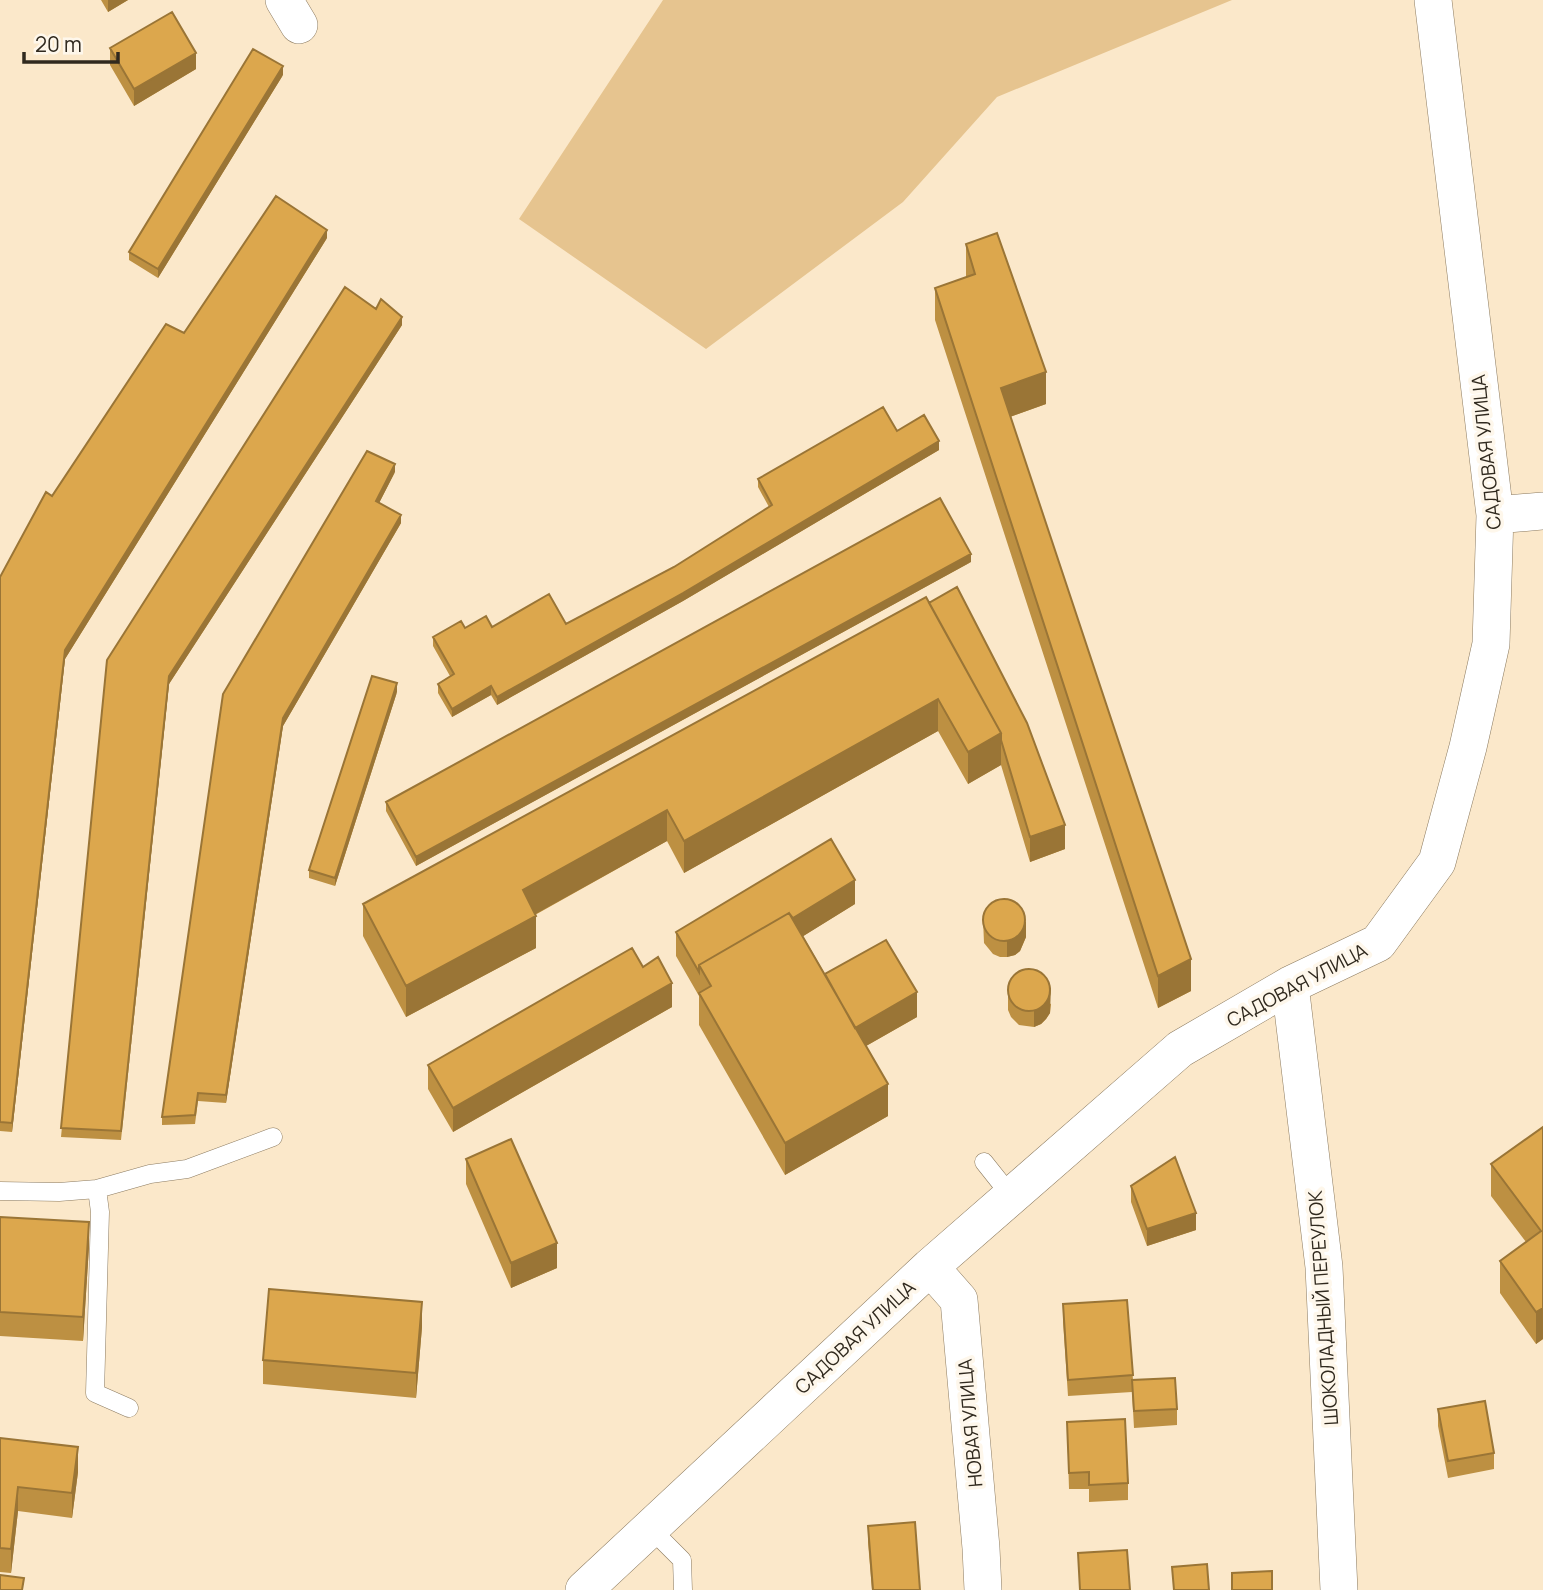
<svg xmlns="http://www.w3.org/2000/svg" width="1543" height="1590" viewBox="0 0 1543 1590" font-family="Manrope,sans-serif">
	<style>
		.green { fill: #e6c48f }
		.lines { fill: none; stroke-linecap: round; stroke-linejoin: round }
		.lane-casing { stroke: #8c7b60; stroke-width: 19 }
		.street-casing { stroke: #8c7b60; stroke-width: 38 }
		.lane { stroke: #fff; stroke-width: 18 }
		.street { stroke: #fff; stroke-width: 37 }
		.wall { fill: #bd9042 }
		.shaded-wall { fill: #9a7536 }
		.building { fill: #dca74d; stroke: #9a7536; stroke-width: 2 }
		.labels { text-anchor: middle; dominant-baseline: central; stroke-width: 7; stroke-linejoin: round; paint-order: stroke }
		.street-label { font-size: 19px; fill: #30291e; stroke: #fef7eb }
	</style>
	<rect width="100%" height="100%" fill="#fbe8ca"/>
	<path class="green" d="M663 0H1232L997 97 903 202 706 349 519 219Z"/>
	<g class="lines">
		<g class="lane-casing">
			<path id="lane" d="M984 1162 1011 1196
				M97 1189 100 1212 95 1393 129 1408
				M0 1191 59 1192 97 1189 150 1174 187 1169 273 1137
				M651 1529 682 1560 683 1590"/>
		</g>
		<g class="street-casing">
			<path id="street" d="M284 0 299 25
				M1495 515 1543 511
				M1290 985 1324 1267 1339 1590
				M930 1267 959 1300 981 1548 983 1590
				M584 1590 930 1267 1180 1049 1290 985 1378 943 1437 862 1468 747 1491 644 1495 515 1433 0"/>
		</g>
		<use href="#lane" class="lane"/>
		<use href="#street" class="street"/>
	</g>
	<path class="wall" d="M101 0H128L108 12Z
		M110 48 196 69 134 106 110 65Z
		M283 75 158 278 129 260V252Z
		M327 238 65 659 12 1132 0 1131V577L52 496 184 333Z
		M966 244 1046 404 1010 417 1191 991 1158 1008 935 320V288L966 277Z
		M376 309 402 325 169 684 121 1140 61 1137 107 660Z
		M897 431 939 450 683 601 497 705 491 695 452 717 438 693V684L450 676 433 646V637L465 628 566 624 674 567 769 507 758 487V479Z
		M395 472 379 503 401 523 283 726 226 1103 198 1101 195 1124 162 1125V1117L223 694Z
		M971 562 416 866 386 811V802Z
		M926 597 1065 849 1030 862 1001 765 968 784 938 731 684 873 667 841 535 915 536 948 406 1017 363 936V904Z
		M397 692 335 886 309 878V870Z
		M855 904 803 936 825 974 917 1017 866 1046 888 1116 785 1175 699 1025V996L676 956V932Z
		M983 919 1026 937 1020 951 1015 955 1007 957H1000L993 954 984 943Z
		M643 967 672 1007 453 1132 428 1089V1065Z
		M1008 986 1051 1004 1050 1013 1046 1019 1041 1024 1034 1027 1019 1025 1011 1017 1008 1010Z
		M1543 1127V1339L1536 1344 1500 1293V1261L1526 1242 1491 1196V1164Z
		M466 1159 557 1268 511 1288 466 1184Z
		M1131 1186 1196 1230 1147 1246 1131 1202Z
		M0 1217 89 1246 83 1341 0 1336Z
		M1127 1300 1133 1380 1177 1409V1425L1134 1428 1132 1392 1068 1396 1063 1321V1304Z
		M422 1327 416 1398 263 1384V1360Z
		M1438 1409 1494 1453V1469L1448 1478 1438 1426Z
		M1067 1422 1128 1483V1500L1089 1502V1489H1069Z
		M0 1438 78 1472 72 1518 18 1511 11 1573 0 1572Z
		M868 1526 920 1590H872L868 1542Z"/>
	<path class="shaded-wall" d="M108 0H128L108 12Z
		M196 53V69L134 106V89Z
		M283 66V75L158 278V269Z
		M327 230V238L65 659 12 1132V1123L65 650Z
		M402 317V325L169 684 121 1140 169 676Z
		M1046 372V404L1001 420V388Z
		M939 441V450L683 601 497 705V697Z
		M395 464V472L376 509V501Z
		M401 515V523L283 726 226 1103V1095L283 718Z
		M971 554V562L416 866V857Z
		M397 683V692L335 886V878Z
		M491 686V695L452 717V709Z
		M938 699V731L684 873V841Z
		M1001 733V765L968 784V752Z
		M667 810V841L523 921V890Z
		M1065 825V849L1030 862V837Z
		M855 880V904L789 945 711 986 703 970Z
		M536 916V948L406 1017V986Z
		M1026 921V937L1020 951 1015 955 1007 957V941Z
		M1191 959V991L1158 1008V976Z
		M672 983V1007L453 1132V1108Z
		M1051 987 1050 1013 1046 1019 1041 1024 1034 1027V1011Z
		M917 992V1017L852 1054V1029Z
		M888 1084V1116L785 1175V1143Z
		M1196 1213V1230L1147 1246V1229Z
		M89 1222V1246L83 1341V1317Z
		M557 1243V1268L511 1288V1263Z
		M422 1302V1327L416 1398V1373Z
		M1543 1308V1339L1536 1344V1312Z
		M78 1447V1472L72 1518V1493Z
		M18 1487V1511L11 1573V1549Z"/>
	<path class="building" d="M172 12 196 53 134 89 110 48Z
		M253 49 283 66 158 269 129 252Z
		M276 196 327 230 65 650 12 1123 0 1122V577L46 492 52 496 166 324 184 333Z
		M997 233 1046 372 1001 388 1191 959 1158 976 935 288 975 274 966 244Z
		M345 287 376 309 381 299 402 317 169 676 121 1131 61 1128 107 660Z
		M883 407 897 431 924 415 939 441 683 593 497 697 491 686 452 709 438 684 454 674 433 637 461 621 465 628 486 616 492 627 549 594 566 624 674 567 772 505 758 479Z
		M367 451 395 464 376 501 401 515 283 718 226 1095 198 1093 195 1115 162 1117 223 694Z
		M940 498 971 554 416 857 386 802Z
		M957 587 1027 723 1065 825 1030 837 1001 740V733L929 603Z
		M926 597 1001 733 968 752 938 699 684 841 667 810 523 890 536 916 406 986 363 904Z
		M372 676 397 683 335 878 309 870Z
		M831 839 855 880 793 918 789 913 699 965V972L676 932Z
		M983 920a21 21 0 1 1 42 0a21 21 0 1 1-42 0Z
		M789 913 888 1084 785 1143 699 993 711 986 699 965Z
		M886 940 917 992 855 1028 825 974Z
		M632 948 643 967 658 957 672 983 453 1108 428 1065Z
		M1008 990a21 21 0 1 1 42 0a21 21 0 1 1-42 0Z
		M1543 1127V1308L1536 1312 1500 1261 1541 1231 1491 1164Z
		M511 1139 557 1243 511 1263 466 1159Z
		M1175 1157 1196 1213 1147 1229 1131 1186Z
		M0 1217 89 1222 83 1317 0 1312Z
		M269 1289 422 1302 416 1373 263 1360Z
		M1127 1300 1133 1375 1068 1380 1063 1304Z
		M1175 1378 1177 1409 1134 1411 1132 1380Z
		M1485 1401 1494 1453 1448 1461 1438 1409Z
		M1125 1419 1128 1483 1089 1485V1472L1069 1473 1067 1422Z
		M0 1438 78 1447 72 1493 18 1487 11 1549 0 1548Z
		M915 1522 920 1590H873L868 1526Z
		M1127 1550 1130 1590H1080L1078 1553Z
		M1207 1564 1209 1590H1174L1172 1567Z
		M1272 1571V1590H1232V1573Z
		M0 1575 24 1578 22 1590H0Z"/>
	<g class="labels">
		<g class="street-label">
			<text transform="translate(1486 452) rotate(-96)">САДОВАЯ УЛИЦА</text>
			<text transform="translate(1297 985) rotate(-28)">САДОВАЯ УЛИЦА</text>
			<text transform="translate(1323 1308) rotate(-94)">ШОКОЛАДНЫЙ ПЕРЕУЛОК</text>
			<text transform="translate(855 1337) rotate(-43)">САДОВАЯ УЛИЦА</text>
			<text transform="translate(970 1423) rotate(-95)">НОВАЯ УЛИЦА</text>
		</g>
	</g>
	<path d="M24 52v10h94v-10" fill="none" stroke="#30291e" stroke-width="3.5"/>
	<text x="35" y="52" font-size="21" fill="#30291e" stroke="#fef7eb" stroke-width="5" paint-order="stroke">20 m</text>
</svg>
